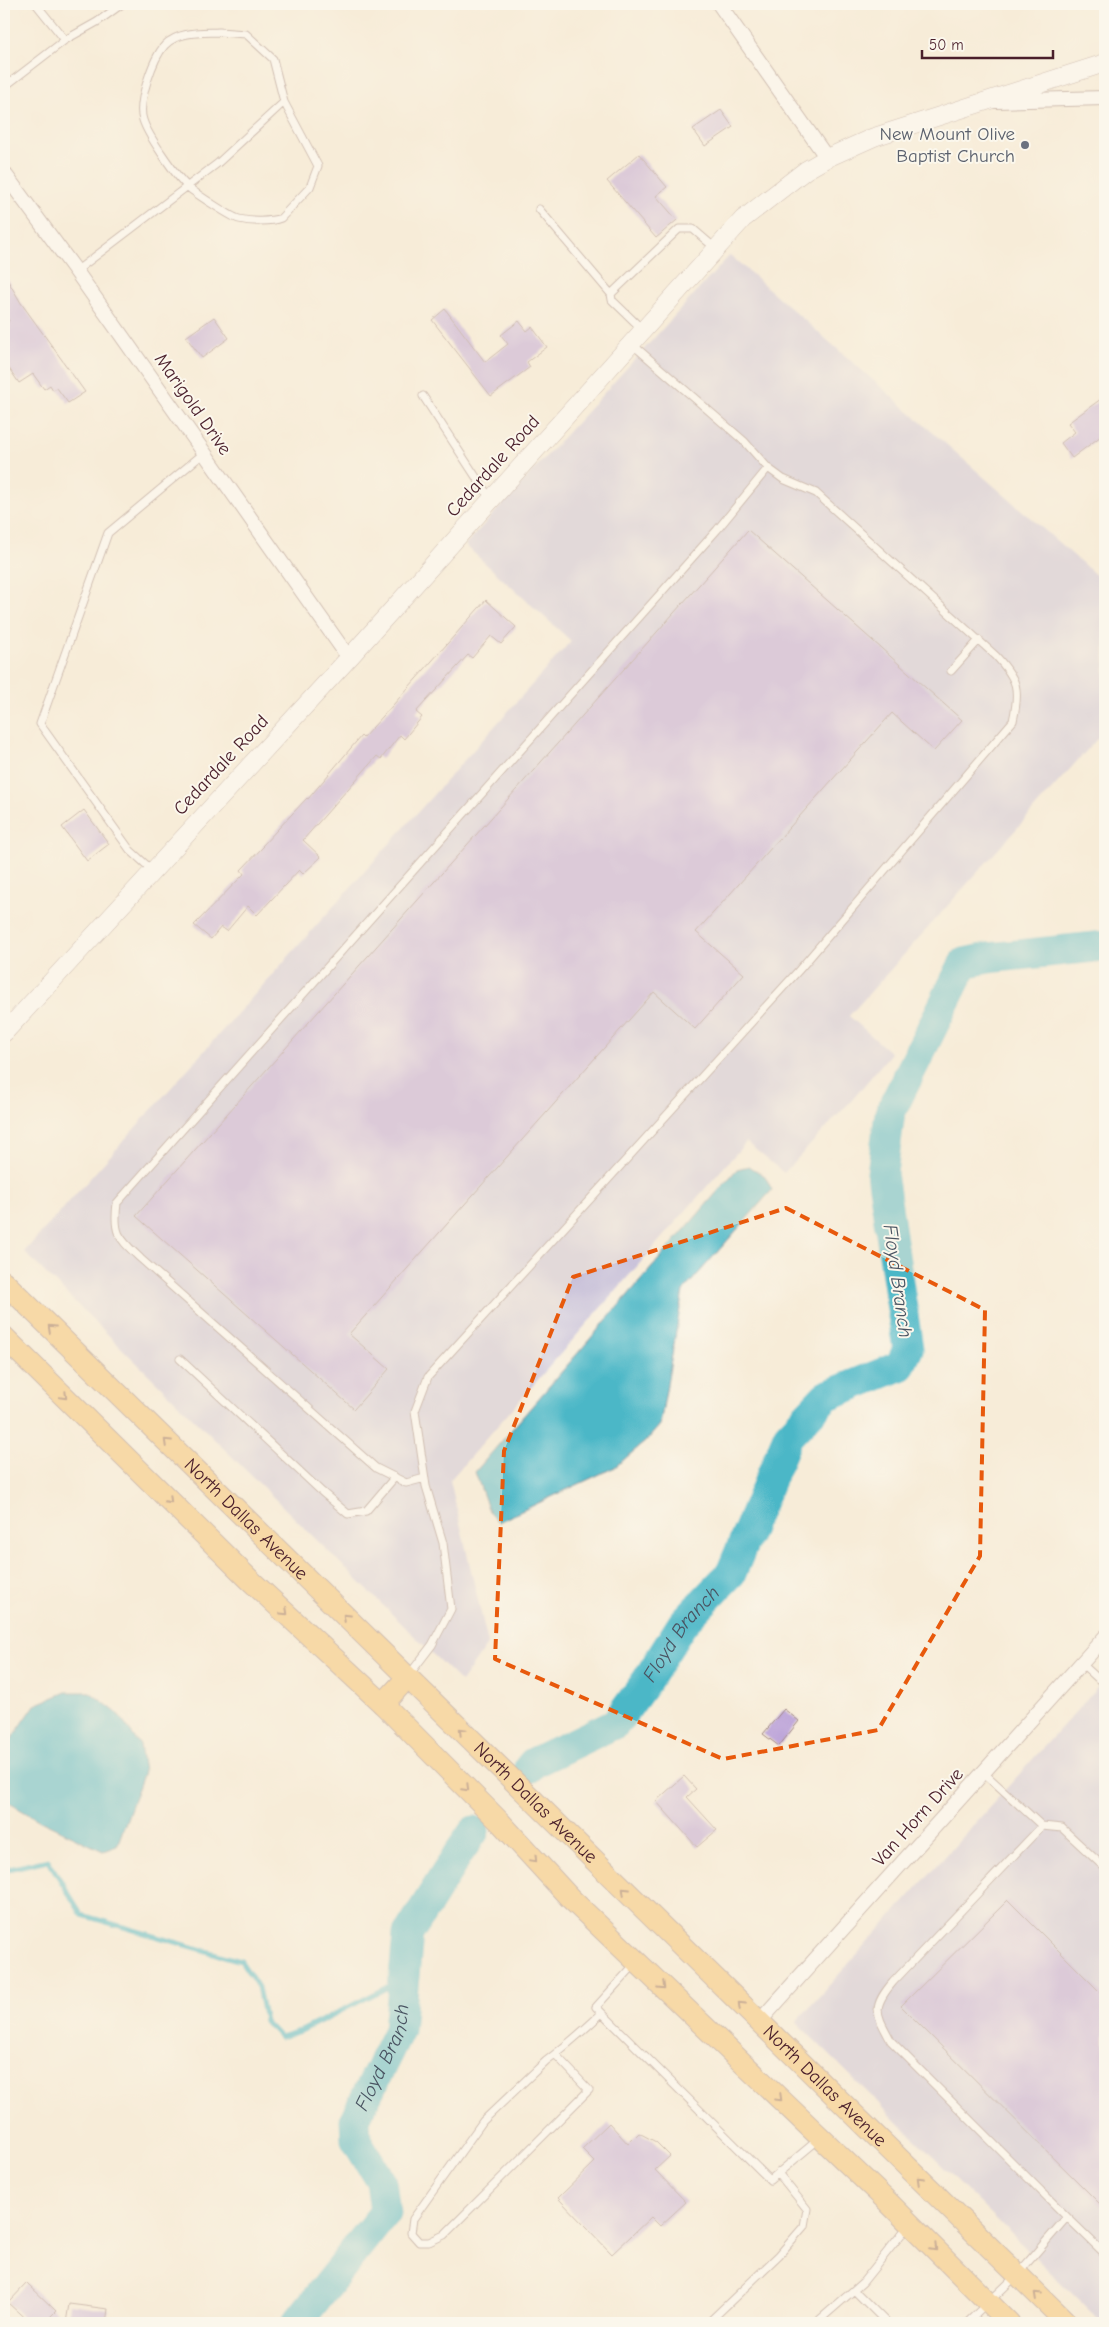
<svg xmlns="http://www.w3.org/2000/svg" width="1109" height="2327" viewBox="0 0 1109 2327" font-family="'Comic Neue',sans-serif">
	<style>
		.industrial { fill: #c7c0d9 }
		.water { fill: #4bb7c7; stroke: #4a6b79 }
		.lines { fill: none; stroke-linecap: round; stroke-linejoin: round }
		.stream { stroke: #4bb7c7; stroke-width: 5 }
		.river { stroke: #4bb7c7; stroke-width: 31 }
		.building { fill: #baa0d8 }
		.service-casing { stroke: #a08682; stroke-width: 9 }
		.minor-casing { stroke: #a08682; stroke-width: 16 }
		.tertiary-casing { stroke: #a08682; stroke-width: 19 }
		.primary-casing { stroke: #a08682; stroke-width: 23 }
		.service { stroke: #fff; stroke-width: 7 }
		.minor { stroke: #fff; stroke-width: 14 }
		.tertiary { stroke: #fff; stroke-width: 18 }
		.primary { stroke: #f6c06b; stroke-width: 21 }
		.oneway { stroke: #976748 }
		.marked { fill: none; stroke: #e8590c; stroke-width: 4; stroke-dasharray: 10 6; stroke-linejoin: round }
		.worship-dot { fill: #6b7280; stroke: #fbf7ec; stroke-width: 2 }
		.labels { text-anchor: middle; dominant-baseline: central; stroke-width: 4; stroke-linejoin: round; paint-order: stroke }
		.worship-label { font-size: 19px; fill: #5b616d; stroke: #fbf7ec; text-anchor: end }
		.street-label { font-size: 19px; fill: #4a1f2b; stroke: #fbf7ec }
		.water-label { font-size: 20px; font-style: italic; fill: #4a5462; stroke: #fbf7ec }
	</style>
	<rect width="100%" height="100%" fill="#fbf7ec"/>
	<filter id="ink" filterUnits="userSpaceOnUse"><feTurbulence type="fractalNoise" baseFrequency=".02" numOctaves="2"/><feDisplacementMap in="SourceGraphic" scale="10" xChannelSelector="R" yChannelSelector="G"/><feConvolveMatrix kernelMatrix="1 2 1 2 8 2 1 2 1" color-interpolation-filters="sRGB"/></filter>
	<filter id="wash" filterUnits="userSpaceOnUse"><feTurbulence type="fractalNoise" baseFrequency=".0096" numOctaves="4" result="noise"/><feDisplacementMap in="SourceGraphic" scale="20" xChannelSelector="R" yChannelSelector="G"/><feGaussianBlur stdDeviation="1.12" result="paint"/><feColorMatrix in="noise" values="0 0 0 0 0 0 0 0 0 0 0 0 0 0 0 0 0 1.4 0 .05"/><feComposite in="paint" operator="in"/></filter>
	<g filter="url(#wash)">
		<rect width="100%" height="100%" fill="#f7ecd8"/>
		<path class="industrial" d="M730 255 1105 583V730L849 1016 891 1053 852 1100 784 1173 746 1142 450 1480 488 1643 461 1682 24 1252 571 641 465 545Z
			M1105 1679V2323H1102L796 2022Z"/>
		<path class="water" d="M749 1166 765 1176 772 1190 683 1291 660 1425 646 1441 615 1467 498 1522 490 1514 475 1472 737 1169Z
			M66 1692H90L117 1713 140 1745 144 1772 117 1846 103 1851 40 1821 4 1800V1750L35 1705Z"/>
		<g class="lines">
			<path class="stream" d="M4 1874 9 1869 48 1860 82 1915 241 1961 258 1987 265 2021 280 2037 301 2031 404 1979"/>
			<g class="river">
				<path id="s1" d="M529 1768 533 1763 616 1723 647 1680 683 1623 731 1573 788 1436 826 1396 900 1366 908 1349 882 1173 890 1113 964 963 988 958 1105 946"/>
				<path id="s2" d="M297 2323 385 2212 381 2181 356 2140 355 2119 399 2030 408 1934 458 1854 474 1831"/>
			</g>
		</g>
		<g id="blocks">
			<path class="building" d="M721 110 733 127 705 146 693 129Z
				M639 154 667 187 656 196 677 220 656 238 607 181Z
				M4 274 21 303 85 392 68 403 57 388 53 390 50 385 44 389 33 374 19 383 4 361V324L9 321 4 313Z
				M445 309 485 362 508 344 501 335 519 321 527 331 532 327 547 347 527 362 530 367 491 396 432 320Z
				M214 317 229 338 202 358 186 337Z
				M1105 396V433L1072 458 1061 443 1075 432 1068 423Z
				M748 530 962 720 934 751 892 713 696 932 744 974 695 1029 654 992 349 1334 389 1369 354 1409 136 1216Z
				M486 600 516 627 501 644 491 636 472 658 468 655 416 712 422 717 404 739 400 735 381 759 377 756 303 840 321 857 303 874 299 870 257 915 248 906 227 931 221 927 211 939 194 925 244 874 241 870 263 847 262 846 307 798 308 799 361 736 363 738 393 705Z
				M84 810 109 844 87 861 62 827Z
				M784 1709 799 1721 779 1746 763 1734Z
				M684 1776 696 1789 687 1797 717 1830 697 1847 656 1801Z
				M1008 1900 1105 1997V2209L901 2006Z
				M609 2123 628 2144 639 2133 656 2142 670 2156 655 2170 686 2202 660 2226 651 2217 612 2254 558 2198 595 2162 582 2149Z
				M27 2283 56 2311 44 2323H30L8 2303Z
				M69 2304 108 2309 106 2323H66Z"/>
		</g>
	</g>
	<g filter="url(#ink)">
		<use href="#blocks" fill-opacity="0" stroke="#a08682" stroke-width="1"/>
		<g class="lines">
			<g class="service-casing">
				<path id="service" d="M219 32 246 34 273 59 284 102 318 166 310 187 281 218C270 222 251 222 239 219 231 217 195 193 188 187 176 176 148 136 143 120 137 103 153 58 165 45 179 31 202 33 219 32Z
					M65 40 97 22 122 4
					M4 87 65 40 36 4
					M539 209 611 294
					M76 271 218 163 284 102
					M643 330 612 300 611 294 679 229H693L715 248
					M632 344 745 442 768 468
					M423 396 491 500
					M951 671 979 640
					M152 870 130 850 40 724 108 533 204 453
					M180 1359 322 1492 348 1514 366 1511 395 1477
					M1081 1663 1105 1685
					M409 1675 432 1645 451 1609 443 1543 426 1486 415 1411 428 1377 799 970 1013 721C1020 689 1018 680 996 656L816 493 783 479 768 468 717 530 117 1203C113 1235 119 1238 141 1259L376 1468 406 1483 425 1478
					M983 1772 1042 1826 1062 1828 1105 1868
					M1042 1826 893 1982C871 2008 876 2013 891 2041L1067 2217
					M635 1964 596 2007 770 2180 819 2139
					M555 2054 589 2090 444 2235 429 2242H419L411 2233 413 2219 483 2121 546 2061C566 2046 584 2030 602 2013
					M854 2290 887 2323
					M708 2323 779 2255 804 2226 807 2209 778 2173
					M816 2323 863 2282 908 2226
					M967 2323 1016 2276 1067 2217 1105 2254"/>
			</g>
			<g class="minor-casing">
				<path id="minor" d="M719 4 827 158
					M996 101 1105 98
					M4 173 76 271 349 658
					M759 2022 1105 1637"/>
			</g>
			<g class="tertiary-casing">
				<path id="tertiary" d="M4 1033 349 658 743 219 806 170 827 158 874 137 1105 63"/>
			</g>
			<g class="primary-casing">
				<g id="primary">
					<path id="s3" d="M4 1282 1067 2323"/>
					<path d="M4 1337 249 1579 383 1704 501 1823 570 1898 888 2202 1009 2323"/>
					<path d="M383 1704 407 1678"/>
				</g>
			</g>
			<use href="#service" class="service"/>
			<use href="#minor" class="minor"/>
			<use href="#tertiary" class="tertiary"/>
			<use href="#primary" class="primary"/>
		</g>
		<defs><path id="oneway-chevron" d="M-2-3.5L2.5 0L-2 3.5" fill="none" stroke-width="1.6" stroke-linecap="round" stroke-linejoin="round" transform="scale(1.25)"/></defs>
		<g class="oneway">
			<use href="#oneway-chevron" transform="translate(51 1328) rotate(-136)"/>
			<use href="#oneway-chevron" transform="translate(64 1396) rotate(45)"/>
			<use href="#oneway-chevron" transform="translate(167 1442) rotate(-136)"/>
			<use href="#oneway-chevron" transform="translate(169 1500) rotate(45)"/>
			<use href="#oneway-chevron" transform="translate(285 1612) rotate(43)"/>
			<use href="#oneway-chevron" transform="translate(346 1617) rotate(-136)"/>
			<use href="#oneway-chevron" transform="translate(462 1731) rotate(-135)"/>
			<use href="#oneway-chevron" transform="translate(466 1788) rotate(45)"/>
			<use href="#oneway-chevron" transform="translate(534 1859) rotate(47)"/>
			<use href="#oneway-chevron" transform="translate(625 1891) rotate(-136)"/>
			<use href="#oneway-chevron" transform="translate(662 1986) rotate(44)"/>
			<use href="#oneway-chevron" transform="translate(741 2005) rotate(-136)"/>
			<use href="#oneway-chevron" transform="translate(779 2098) rotate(44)"/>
			<use href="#oneway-chevron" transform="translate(920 2180) rotate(-136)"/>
			<use href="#oneway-chevron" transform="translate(934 2248) rotate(45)"/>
			<use href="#oneway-chevron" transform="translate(1037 2295) rotate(-137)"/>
		</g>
	</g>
	<path d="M0 0H1109V2327H0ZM786 1208 985 1310 980 1556 878 1730 723 1759 495 1659 504 1451 573 1277Z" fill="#f7ecd8" fill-opacity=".55" fill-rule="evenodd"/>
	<path class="marked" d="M786 1208 985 1310 980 1556 878 1730 723 1759 495 1659 504 1451 573 1277Z"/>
	<circle class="worship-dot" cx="1025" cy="145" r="5"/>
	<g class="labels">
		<g class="worship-label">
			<text x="1015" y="134">New Mount Olive<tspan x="1015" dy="22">Baptist Church</tspan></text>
		</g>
		<g class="street-label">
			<text transform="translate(193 404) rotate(55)">Marigold Drive</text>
			<text transform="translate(493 466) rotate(-48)">Cedardale Road</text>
			<text transform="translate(221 765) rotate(-47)">Cedardale Road</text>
			<text stroke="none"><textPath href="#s3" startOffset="339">North Dallas Avenue</textPath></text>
			<text stroke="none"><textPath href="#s3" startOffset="744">North Dallas Avenue</textPath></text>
			<text transform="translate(918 1817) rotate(-48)">Van Horn Drive</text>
			<text stroke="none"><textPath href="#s3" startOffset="1149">North Dallas Avenue</textPath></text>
		</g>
		<g class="water-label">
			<text transform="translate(898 1281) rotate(82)">Floyd Branch</text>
			<text stroke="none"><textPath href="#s1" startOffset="209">Floyd Branch</textPath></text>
			<text stroke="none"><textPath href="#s2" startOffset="310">Floyd Branch</textPath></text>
		</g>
	</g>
	<rect width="1109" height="2327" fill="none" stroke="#fbf7ec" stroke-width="20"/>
	<path d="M922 50v8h131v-8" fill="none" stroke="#4a1f2b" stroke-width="2.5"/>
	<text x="929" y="50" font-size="15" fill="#4a1f2b" stroke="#fbf7ec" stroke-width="4" paint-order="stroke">50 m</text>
</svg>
